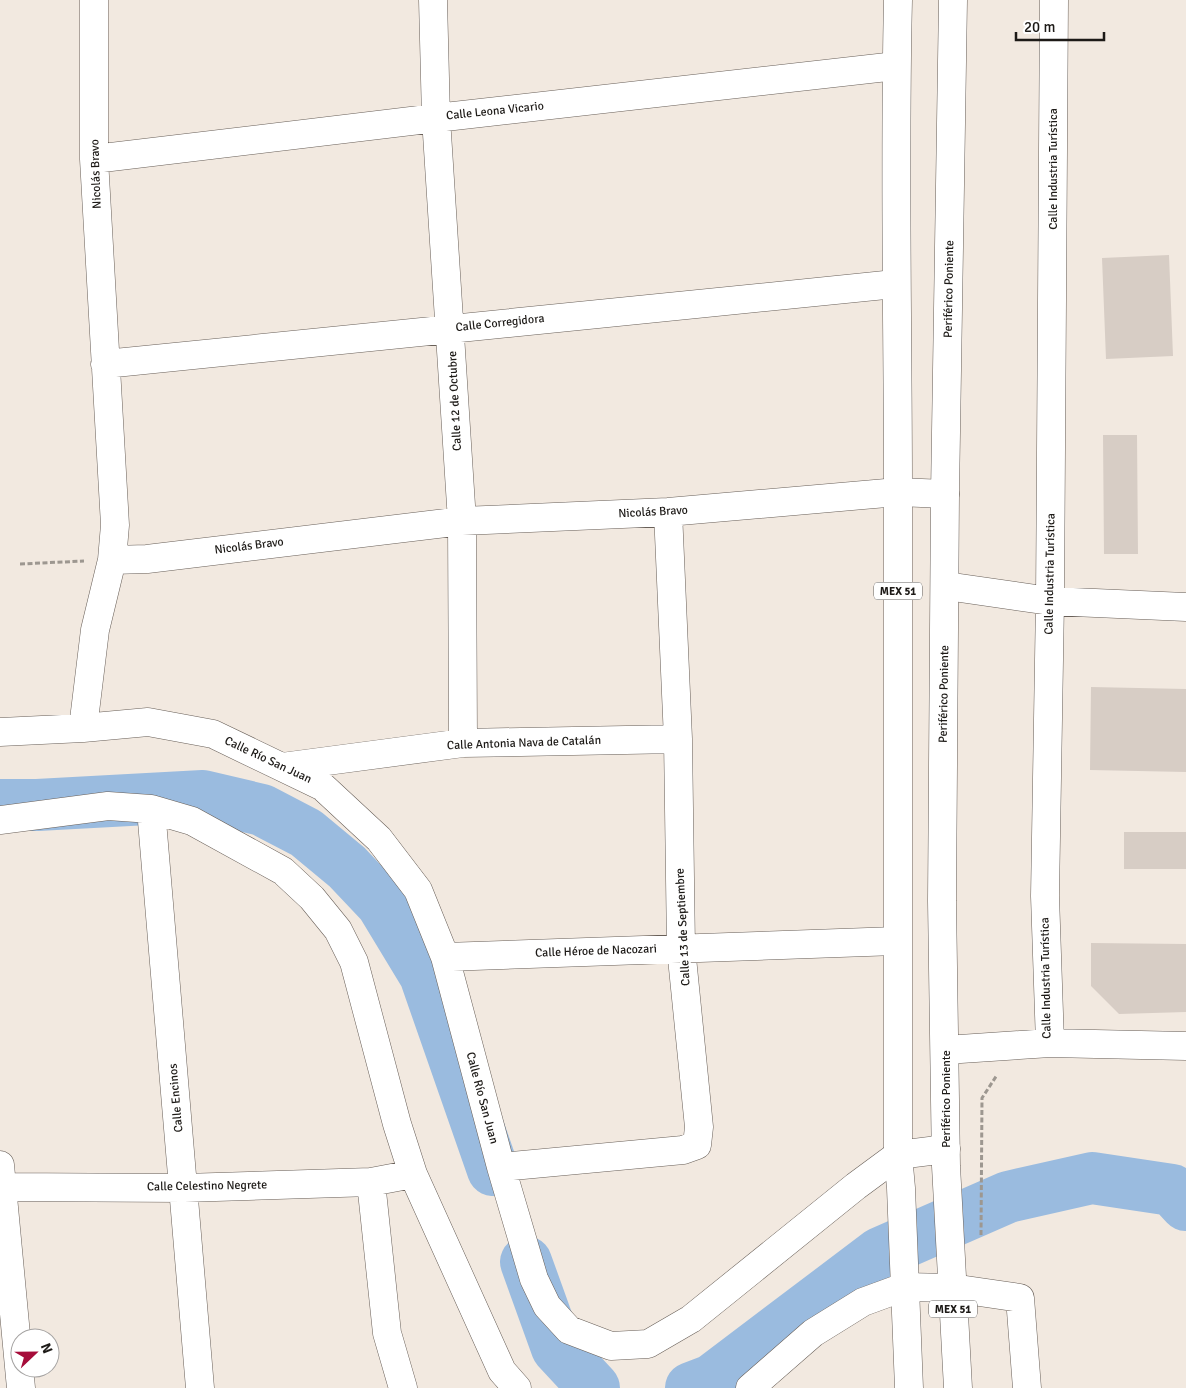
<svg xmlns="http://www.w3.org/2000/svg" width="1186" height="1388" viewBox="0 0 1186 1388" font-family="Signika,sans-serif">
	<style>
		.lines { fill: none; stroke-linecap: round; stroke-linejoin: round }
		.river { stroke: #9abbdf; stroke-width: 52 }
		.building { fill: #d7cdc5 }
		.minor-casing { stroke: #685f58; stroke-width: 29 }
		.major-casing { stroke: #685f58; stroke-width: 29 }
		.path { stroke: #9d9790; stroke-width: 3; stroke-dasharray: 5 2.5; stroke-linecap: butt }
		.minor { stroke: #fff; stroke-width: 28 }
		.major { stroke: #fff; stroke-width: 28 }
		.labels { text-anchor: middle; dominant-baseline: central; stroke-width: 4.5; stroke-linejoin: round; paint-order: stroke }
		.shield { fill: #fff; stroke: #615f5d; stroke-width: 1 }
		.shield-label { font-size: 11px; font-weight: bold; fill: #1d1a17 }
		.street-label { font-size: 12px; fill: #1d1a17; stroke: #fff }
	</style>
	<rect width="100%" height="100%" fill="#f2e9e0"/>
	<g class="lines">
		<path class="river" d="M0 805H37L203 796 262 810 306 833 347 867 382 904 425 975 493 1170
			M526 1262 557 1348 594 1388
			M691 1388 712 1380 880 1253 1008 1197 1092 1178 1172 1190 1186 1205"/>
	</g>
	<path class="building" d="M1169 255 1173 356 1106 359 1102 258Z
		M1103 435H1137L1138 554H1104Z
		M1091 687 1186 689V772L1090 770Z
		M1124 832H1186V869H1124Z
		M1091 943 1186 944V1012L1119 1014 1091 986Z"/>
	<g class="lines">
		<g class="minor-casing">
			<path id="minor" d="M433 0 436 118 462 521 463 743
				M94 159 436 118 896 66
				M105 364 895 284
				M112 560 147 559 462 521 668 512 898 492 945 494
				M946 586 1050 601 1186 607
				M83 728 95 630 112 560 115 525 94 159V0
				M0 732 83 728 148 722 213 734 323 787 379 839 418 890 445 957 501 1167 534 1279 547 1306 569 1330 611 1346 648 1344 691 1319 856 1186 898 1155 946 1149
				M282 767 463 743 678 739
				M151 809 200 1388
				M0 820 108 806 151 809 192 821 283 871 312 898 338 930 354 962 397 1124 413 1174 502 1371 517 1388
				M445 957 896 941
				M1050 1043 1045 896 1050 601 1054 0
				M945 1050 1050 1043 1186 1046
				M0 1165 21 1388
				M501 1167 683 1150 697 1145 699 1127 681 948 678 739 668 512
				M371 1182 387 1333 403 1388
				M0 1187 184 1188 371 1182 413 1174
				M750 1388 813 1333 863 1302 904 1287 952 1288 1020 1298 1027 1388"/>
		</g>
		<g class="major-casing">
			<path id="major" d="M898 0C894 165 898 329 898 493 898 714 896 935 898 1155L901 1188 909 1388
				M953 0 945 494 942 901 946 1166 958 1388"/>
		</g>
		<path class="path" d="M20 564 84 561
			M981 1235 982 1098 997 1075"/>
		<use href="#minor" class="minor"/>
		<use href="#major" class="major"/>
	</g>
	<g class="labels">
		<g class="shield">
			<rect x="874" y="582.5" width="48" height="17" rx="4"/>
			<rect x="929" y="1300.5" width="48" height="17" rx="4"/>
		</g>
		<g class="shield-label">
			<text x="898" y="591">MEX 51</text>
			<text x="953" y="1309">MEX 51</text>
		</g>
		<g class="street-label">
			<text transform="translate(495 111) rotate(-6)">Calle Leona Vicario</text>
			<text transform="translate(1053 169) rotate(-90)">Calle Industria Turística</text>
			<text transform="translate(96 174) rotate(-92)">Nicolás Bravo</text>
			<text transform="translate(949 289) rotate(-89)">Periférico Poniente</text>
			<text transform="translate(500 323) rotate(-6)">Calle Corregidora</text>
			<text transform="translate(455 401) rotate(-93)">Calle 12 de Octubre</text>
			<text transform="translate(653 512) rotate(-3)">Nicolás Bravo</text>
			<text transform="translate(249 546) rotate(-7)">Nicolás Bravo</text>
			<text transform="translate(1050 574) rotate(-89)">Calle Industria Turística</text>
			<text transform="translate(944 694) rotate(-89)">Periférico Poniente</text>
			<text transform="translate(524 743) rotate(-2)">Calle Antonia Nava de Catalán</text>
			<text transform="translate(268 760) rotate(25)">Calle Río San Juan</text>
			<text transform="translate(683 927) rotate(-93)">Calle 13 de Septiembre</text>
			<text transform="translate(596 951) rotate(-2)">Calle Héroe de Nacozari</text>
			<text transform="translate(1046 978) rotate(-91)">Calle Industria Turística</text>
			<text transform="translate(176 1098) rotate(-95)">Calle Encinos</text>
			<text transform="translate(482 1098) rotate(75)">Calle Río San Juan</text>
			<text transform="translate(946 1099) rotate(-90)">Periférico Poniente</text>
			<text transform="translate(207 1186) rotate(-1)">Calle Celestino Negrete</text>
		</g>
	</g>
	<g transform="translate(35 1353) rotate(68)"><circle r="24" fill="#ffffff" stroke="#a5a3a2"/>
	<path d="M0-4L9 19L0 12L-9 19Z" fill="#a60c3a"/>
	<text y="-8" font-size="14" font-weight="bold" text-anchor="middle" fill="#1d1a17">N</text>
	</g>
	<path d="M1016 32v8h88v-8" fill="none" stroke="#1d1a17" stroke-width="2.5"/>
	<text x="1024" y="32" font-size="15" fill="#1d1a17" stroke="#ffffff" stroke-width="4" paint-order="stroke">20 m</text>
</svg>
